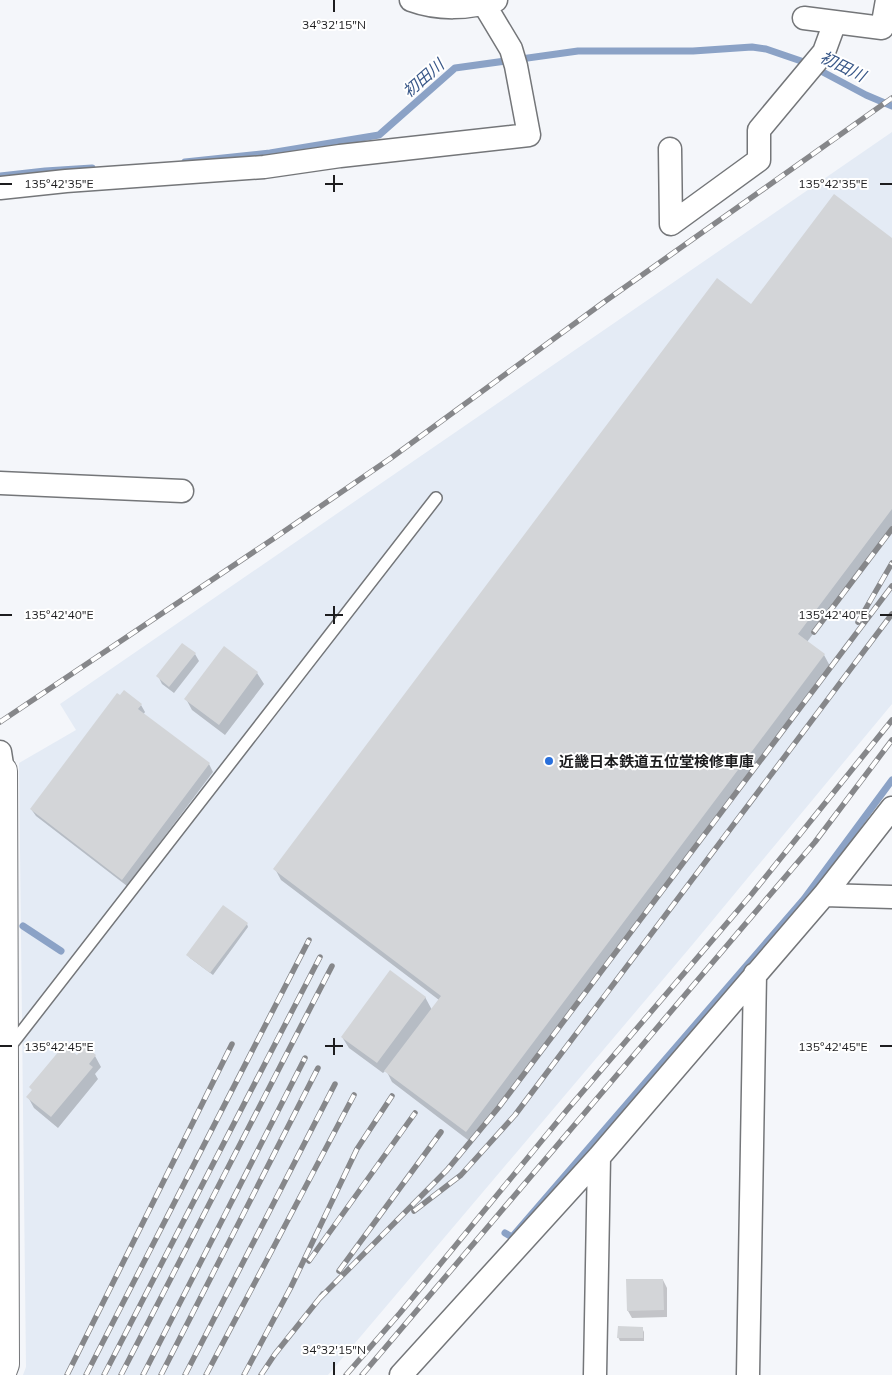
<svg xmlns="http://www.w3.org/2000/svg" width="892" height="1375" viewBox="0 0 892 1375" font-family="Mulish,'Noto Sans JP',sans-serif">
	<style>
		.built { fill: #e4ebf5 }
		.shadow { fill: #0003 }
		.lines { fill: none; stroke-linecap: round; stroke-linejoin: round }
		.stream { stroke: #8ba2c6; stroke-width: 7 }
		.building { fill: #d3d5d8 }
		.service-casing { stroke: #747679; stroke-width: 14 }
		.minor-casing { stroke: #747679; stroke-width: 25 }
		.tertiary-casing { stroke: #747679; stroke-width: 30 }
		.service { stroke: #fff; stroke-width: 11 }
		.minor { stroke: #fff; stroke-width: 22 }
		.tertiary { stroke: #fff; stroke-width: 28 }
		.rail-casing { stroke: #86878a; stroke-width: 5.5 }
		.rail { stroke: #fff; stroke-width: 4; stroke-dasharray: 11; stroke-linecap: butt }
		.ticks { fill: none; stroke: #1d1d1f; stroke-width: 2 }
		.poi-dot { fill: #286fdb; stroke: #fff; stroke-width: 2 }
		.labels { text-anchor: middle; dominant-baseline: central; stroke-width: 4; stroke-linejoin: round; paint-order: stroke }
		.poi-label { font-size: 15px; font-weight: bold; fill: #1d1d1f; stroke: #fff; text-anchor: start }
		.water-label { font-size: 16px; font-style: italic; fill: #385788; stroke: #fff }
		.ticks-label { font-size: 12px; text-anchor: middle; fill: #1d1d1f; stroke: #fff; stroke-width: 4; stroke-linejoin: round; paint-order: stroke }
	</style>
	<rect width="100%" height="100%" fill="#f4f6fa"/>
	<path class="built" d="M892 132V704L693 944 328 1375H23L26 1367 19 763 76 730 60 704Z"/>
	<path class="shadow" d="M892 240V529L807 642 824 655 830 666 472 1143 392 1082 386 1070 383 1073 349 1048 342 1037 425 997 432 1010 439 1000 281 880 275 869 751 306Z
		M195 654 199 661 174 693 162 684 158 676Z
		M257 673 264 684 225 735 192 710 186 699Z
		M141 705 145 712 143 715 209 764 213 772 127 886 36 816 31 809Z
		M247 924 248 927 213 975 190 958 188 955Z
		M95 1056 101 1067 95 1074 98 1079 58 1128 34 1108 28 1097 77 1057Z
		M663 1280 667 1288V1317L632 1318 628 1311Z
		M642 1328 644 1332V1341H620L618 1337Z"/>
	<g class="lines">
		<path class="stream" d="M185 162 270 153 379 135 455 68 578 51H693L752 47 766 49 804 62 866 95 892 106
			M0 176 45 171 92 168
			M23 926 61 951
			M505 1233 512 1237 804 899 892 780"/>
	</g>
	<path class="building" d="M834 194 892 238V509L798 634 825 654 466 1132 384 1071 441 996 273 869 717 278 751 304Z
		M182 643 196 653 169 687 156 676Z
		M224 646 258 672 219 725 184 699Z
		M124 690 142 704 138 709 210 763 122 880 30 809 117 693 120 695Z
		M223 905 248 923 210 973 186 955Z
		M390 970 426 997 377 1063 341 1037Z
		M64 1045 77 1055 85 1046 96 1055 89 1064 93 1067 51 1117 26 1097 32 1090 29 1087Z
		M626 1279H663L664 1310 627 1311Z
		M618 1326 643 1327V1338H617Z"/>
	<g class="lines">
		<g class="service-casing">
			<path id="service" d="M9 1048 436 498"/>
		</g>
		<g class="minor-casing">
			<path id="minor" d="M411 0C438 10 469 9 496 0
				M804 18 882 28 887 0
				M670 149 671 224 759 160V130L824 52 835 22
				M0 188 66 181 264 167 340 156 529 135 516 66 511 49 484 4
				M0 483 182 491
				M0 752 3 771
				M824 895 892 897
				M401 1375 599 1157 824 895 892 808
				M595 1375 599 1157
				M748 1375 755 974"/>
		</g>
		<g class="tertiary-casing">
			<path id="tertiary" d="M1 1375 5 1364 3 771"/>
		</g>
		<use href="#service" class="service"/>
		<use href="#minor" class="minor"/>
		<use href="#tertiary" class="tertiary"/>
		<g class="rail-casing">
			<path id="rail" d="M858 622 892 563
				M814 632 892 529
				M0 722 273 539 391 458 604 302 892 98
				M414 1211 461 1175 515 1115 892 614
				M309 1261 415 1113
				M339 1271 441 1132
				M319 1299 447 1170 499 1107 892 586
				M67 1375 232 1044
				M86 1375 309 940
				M104 1375 320 957
				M121 1375 332 966
				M143 1375 305 1058
				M161 1375 318 1068
				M185 1375 335 1084
				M206 1375 354 1095
				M244 1375 291 1287 357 1149 392 1096
				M261 1375 275 1354 323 1294
				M346 1375 400 1313 567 1110 751 895 892 720
				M362 1375 815 842 892 740"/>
		</g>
		<use href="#rail" class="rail"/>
	</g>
	<path class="ticks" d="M334 0V12M334 175V192M0 184H12M325 184H343M880 184H892M334 606V624M0 615H12M325 615H343M880 615H892M334 1038V1055M0 1046H12M325 1046H343M880 1046H892M334 1362V1375"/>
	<circle class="poi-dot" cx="549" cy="761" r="5"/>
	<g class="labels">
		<g class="poi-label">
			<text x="559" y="761">近畿日本鉄道五位堂検修車庫</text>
		</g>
		<g class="water-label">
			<text transform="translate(843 66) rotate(26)">初田川</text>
			<text transform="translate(423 78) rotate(-41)">初田川</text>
		</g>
	</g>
	<g class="ticks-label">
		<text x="334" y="29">34°32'15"N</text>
		<text x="833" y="188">135°42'35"E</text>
		<text x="59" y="188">135°42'35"E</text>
		<text x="833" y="619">135°42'40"E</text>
		<text x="59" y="619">135°42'40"E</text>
		<text x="833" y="1051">135°42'45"E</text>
		<text x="59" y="1051">135°42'45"E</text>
		<text x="334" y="1354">34°32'15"N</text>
	</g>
</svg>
